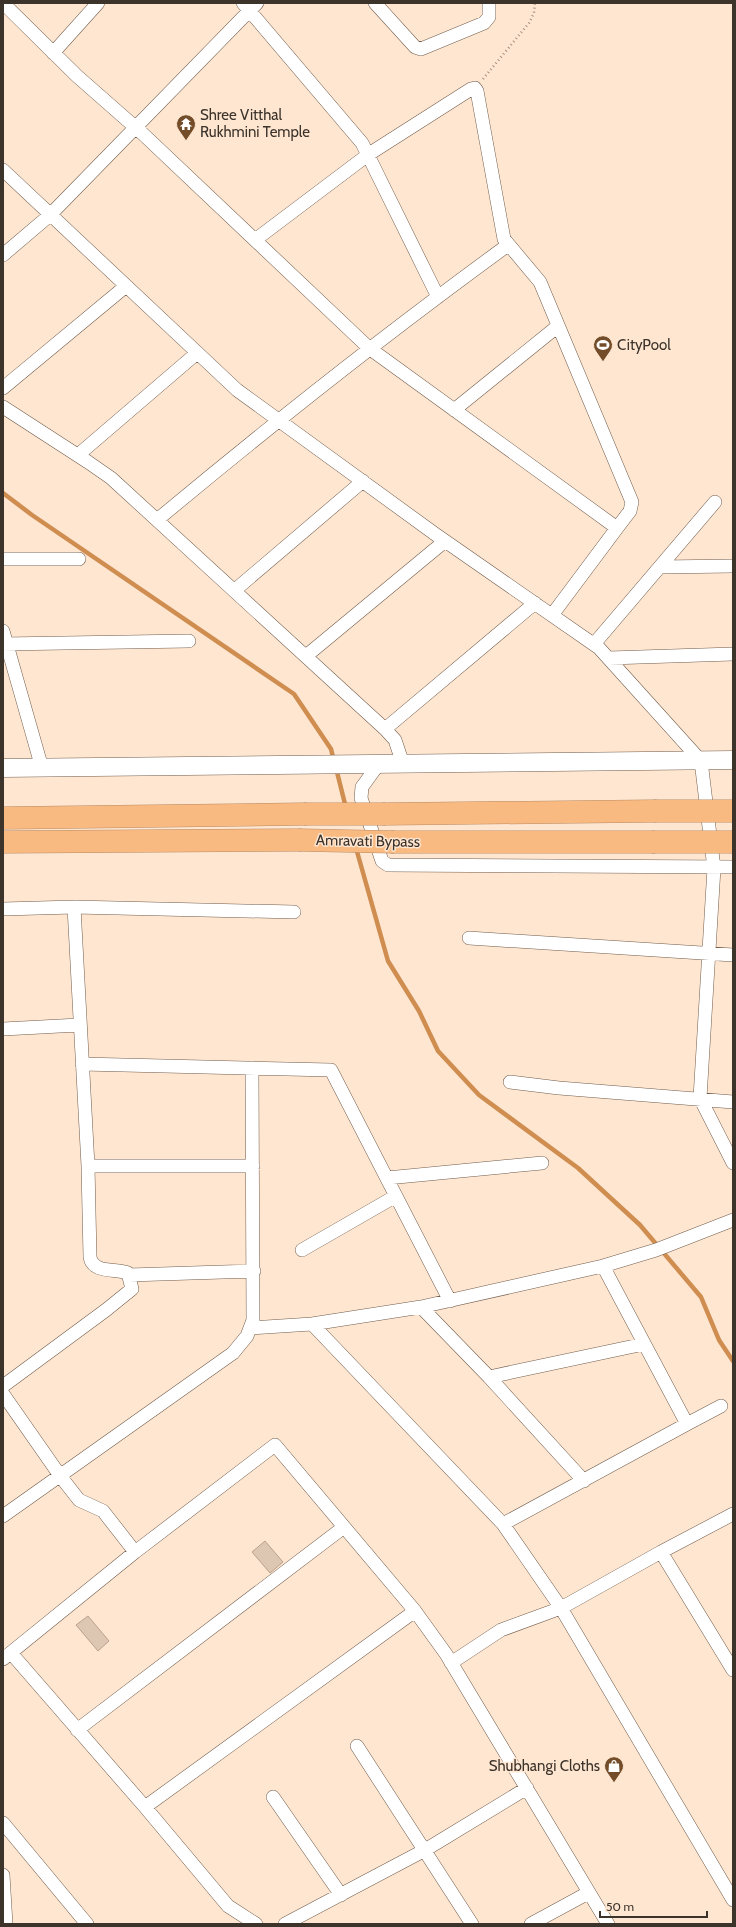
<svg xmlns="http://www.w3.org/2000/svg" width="736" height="1927" viewBox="0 0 736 1927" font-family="Cabin,sans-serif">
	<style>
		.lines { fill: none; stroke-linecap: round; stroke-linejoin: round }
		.stream { stroke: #cf8d50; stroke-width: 4.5 }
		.building { fill: #ddc6b2; stroke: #b8a18e }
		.street-casing { stroke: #715d4c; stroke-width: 14 }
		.secondary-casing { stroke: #715d4c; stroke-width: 19 }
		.highway-casing { stroke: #b78b64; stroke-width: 23 }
		.path { stroke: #a08f80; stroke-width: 2.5; stroke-dasharray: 1 3; stroke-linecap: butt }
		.street { stroke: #fff; stroke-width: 13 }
		.secondary { stroke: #fff; stroke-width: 18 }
		.highway { stroke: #f9ba82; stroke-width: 22 }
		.highway-bridge-casing { stroke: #b78b64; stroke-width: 23; stroke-linecap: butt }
		.highway-bridge { stroke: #f9ba82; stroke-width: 22 }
		.labels { text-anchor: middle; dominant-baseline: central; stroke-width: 3; stroke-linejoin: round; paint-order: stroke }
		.poi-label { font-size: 15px; fill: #3c332b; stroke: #fee6d1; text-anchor: start }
		.street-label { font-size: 15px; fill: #3c332b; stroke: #fee6d1 }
	</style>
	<rect width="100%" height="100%" fill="#fee6d1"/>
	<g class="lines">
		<path class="stream" d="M3 493 32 515 294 694 331 749 334 761
			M336 768 346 808
			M356 848 388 961 419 1011 438 1051 479 1095 578 1168 640 1225 701 1297 719 1340 733 1361"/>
	</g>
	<path class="building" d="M265 1541 283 1562 270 1573 252 1552Z
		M88 1616 109 1641 98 1651 76 1625Z"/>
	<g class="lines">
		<g class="street-casing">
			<path id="street" d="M3 3 77 76 143 134 369 348 617 528 552 615
				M243 3 362 143 438 297
				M375 3 415 47 421 49 484 23 489 17V3
				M53 53 98 3
				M3 170 237 390 435 534 599 648 701 761 714 868 700 1098 733 1163
				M255 240 369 154 471 89 475 88 477 91 504 239 540 282 632 502 630 511 617 528
				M3 255 50 215 257 3
				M3 388 126 286
				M3 407 88 462 111 478 385 729 395 740 403 764
				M454 410 558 326
				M78 455 197 353
				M157 520C271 425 387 333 508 245
				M3 559H79
				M660 567 733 566
				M235 590 363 481
				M3 631 42 768
				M3 644 189 641
				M594 644 715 502
				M306 656 445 541
				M609 658 733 654
				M385 729 535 603
				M378 765 362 787 361 798 382 861 388 865 733 867
				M3 909 74 907 294 912
				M469 938 733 955
				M3 1029 79 1025
				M82 1064 331 1070 450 1301
				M510 1082 559 1088 733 1102
				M88 1166H253
				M387 1178 542 1163
				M302 1250 396 1196
				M129 1275 254 1271
				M421 1307 489 1377 584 1481
				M312 1324 503 1524 561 1608 733 1900
				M251 1328 312 1324 421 1307 603 1266 656 1250 733 1220
				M489 1377 644 1344
				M3 1386 106 1310 132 1289 128 1273C116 1268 93 1274 90 1257L88 1166 74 907
				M3 1394 61 1477 79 1500 103 1511 135 1552
				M687 1424 721 1406
				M3 1516 233 1353 247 1336 253 1320 252 1068
				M503 1524 687 1424 603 1266
				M661 1552 733 1670
				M11 1653 145 1807 228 1906 256 1924
				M3 1659 135 1552 275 1445 415 1611 446 1654 608 1924
				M451 1663 501 1630 561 1608 661 1552 733 1514
				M77 1730 344 1527
				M357 1746 472 1924
				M273 1797 341 1895
				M145 1807 415 1611
				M3 1823 87 1924
				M3 1875 6 1924
				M285 1924 425 1850 527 1788
				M531 1924 588 1893"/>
		</g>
		<g class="secondary-casing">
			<path id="secondary" d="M3 768 733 760"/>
		</g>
		<g class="highway-casing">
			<path id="highway" d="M385 814 654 811
				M3 818 304 814
				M3 842 299 840
				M394 842H652"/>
		</g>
		<path class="path" d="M483 79 529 23 534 13 535 3"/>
		<use href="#street" class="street"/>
		<use href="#secondary" class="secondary"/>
		<use href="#highway" class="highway"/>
		<g class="highway-bridge-casing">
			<path id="highway-bridge" d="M654 811H733
				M304 814H385
				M299 840 394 842
				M652 842H733"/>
		</g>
		<use href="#highway-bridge" class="highway-bridge"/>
	</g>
	<defs>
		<g id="temple-pin" transform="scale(1)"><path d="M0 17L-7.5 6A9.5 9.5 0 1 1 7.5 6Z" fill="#734d29" stroke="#fee6d1"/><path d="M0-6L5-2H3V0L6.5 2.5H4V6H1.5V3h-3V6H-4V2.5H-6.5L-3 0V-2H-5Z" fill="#fff"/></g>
		<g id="stadium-pin" transform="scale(1)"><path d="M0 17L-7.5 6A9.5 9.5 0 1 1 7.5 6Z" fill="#734d29" stroke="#fee6d1"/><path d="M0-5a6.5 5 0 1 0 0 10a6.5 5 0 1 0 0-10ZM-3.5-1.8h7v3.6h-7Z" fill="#fff"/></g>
		<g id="shop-pin" transform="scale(1)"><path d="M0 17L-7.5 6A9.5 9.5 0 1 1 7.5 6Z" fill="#734d29" stroke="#fee6d1"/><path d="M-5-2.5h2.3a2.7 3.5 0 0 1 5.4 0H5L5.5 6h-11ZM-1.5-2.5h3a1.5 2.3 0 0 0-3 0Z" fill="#fff"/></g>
	</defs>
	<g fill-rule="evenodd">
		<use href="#temple-pin" x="186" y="124"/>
		<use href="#stadium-pin" x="603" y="345"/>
		<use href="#shop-pin" x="614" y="1766"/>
	</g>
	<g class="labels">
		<g class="poi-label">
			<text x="200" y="115">Shree Vitthal<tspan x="200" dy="17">Rukhmini Temple</tspan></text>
			<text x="617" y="345">CityPool</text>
			<text x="600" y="1766" text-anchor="end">Shubhangi Cloths</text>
		</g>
		<g class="street-label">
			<text transform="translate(368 841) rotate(1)">Amravati Bypass</text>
		</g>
	</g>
	<rect width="736" height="1927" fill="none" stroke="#3c332b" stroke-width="8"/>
	<path d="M600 1911v6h107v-6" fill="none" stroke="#3c332b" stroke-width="2"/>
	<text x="606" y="1911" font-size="12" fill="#3c332b" stroke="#fee6d1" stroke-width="3" paint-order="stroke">50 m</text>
</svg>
